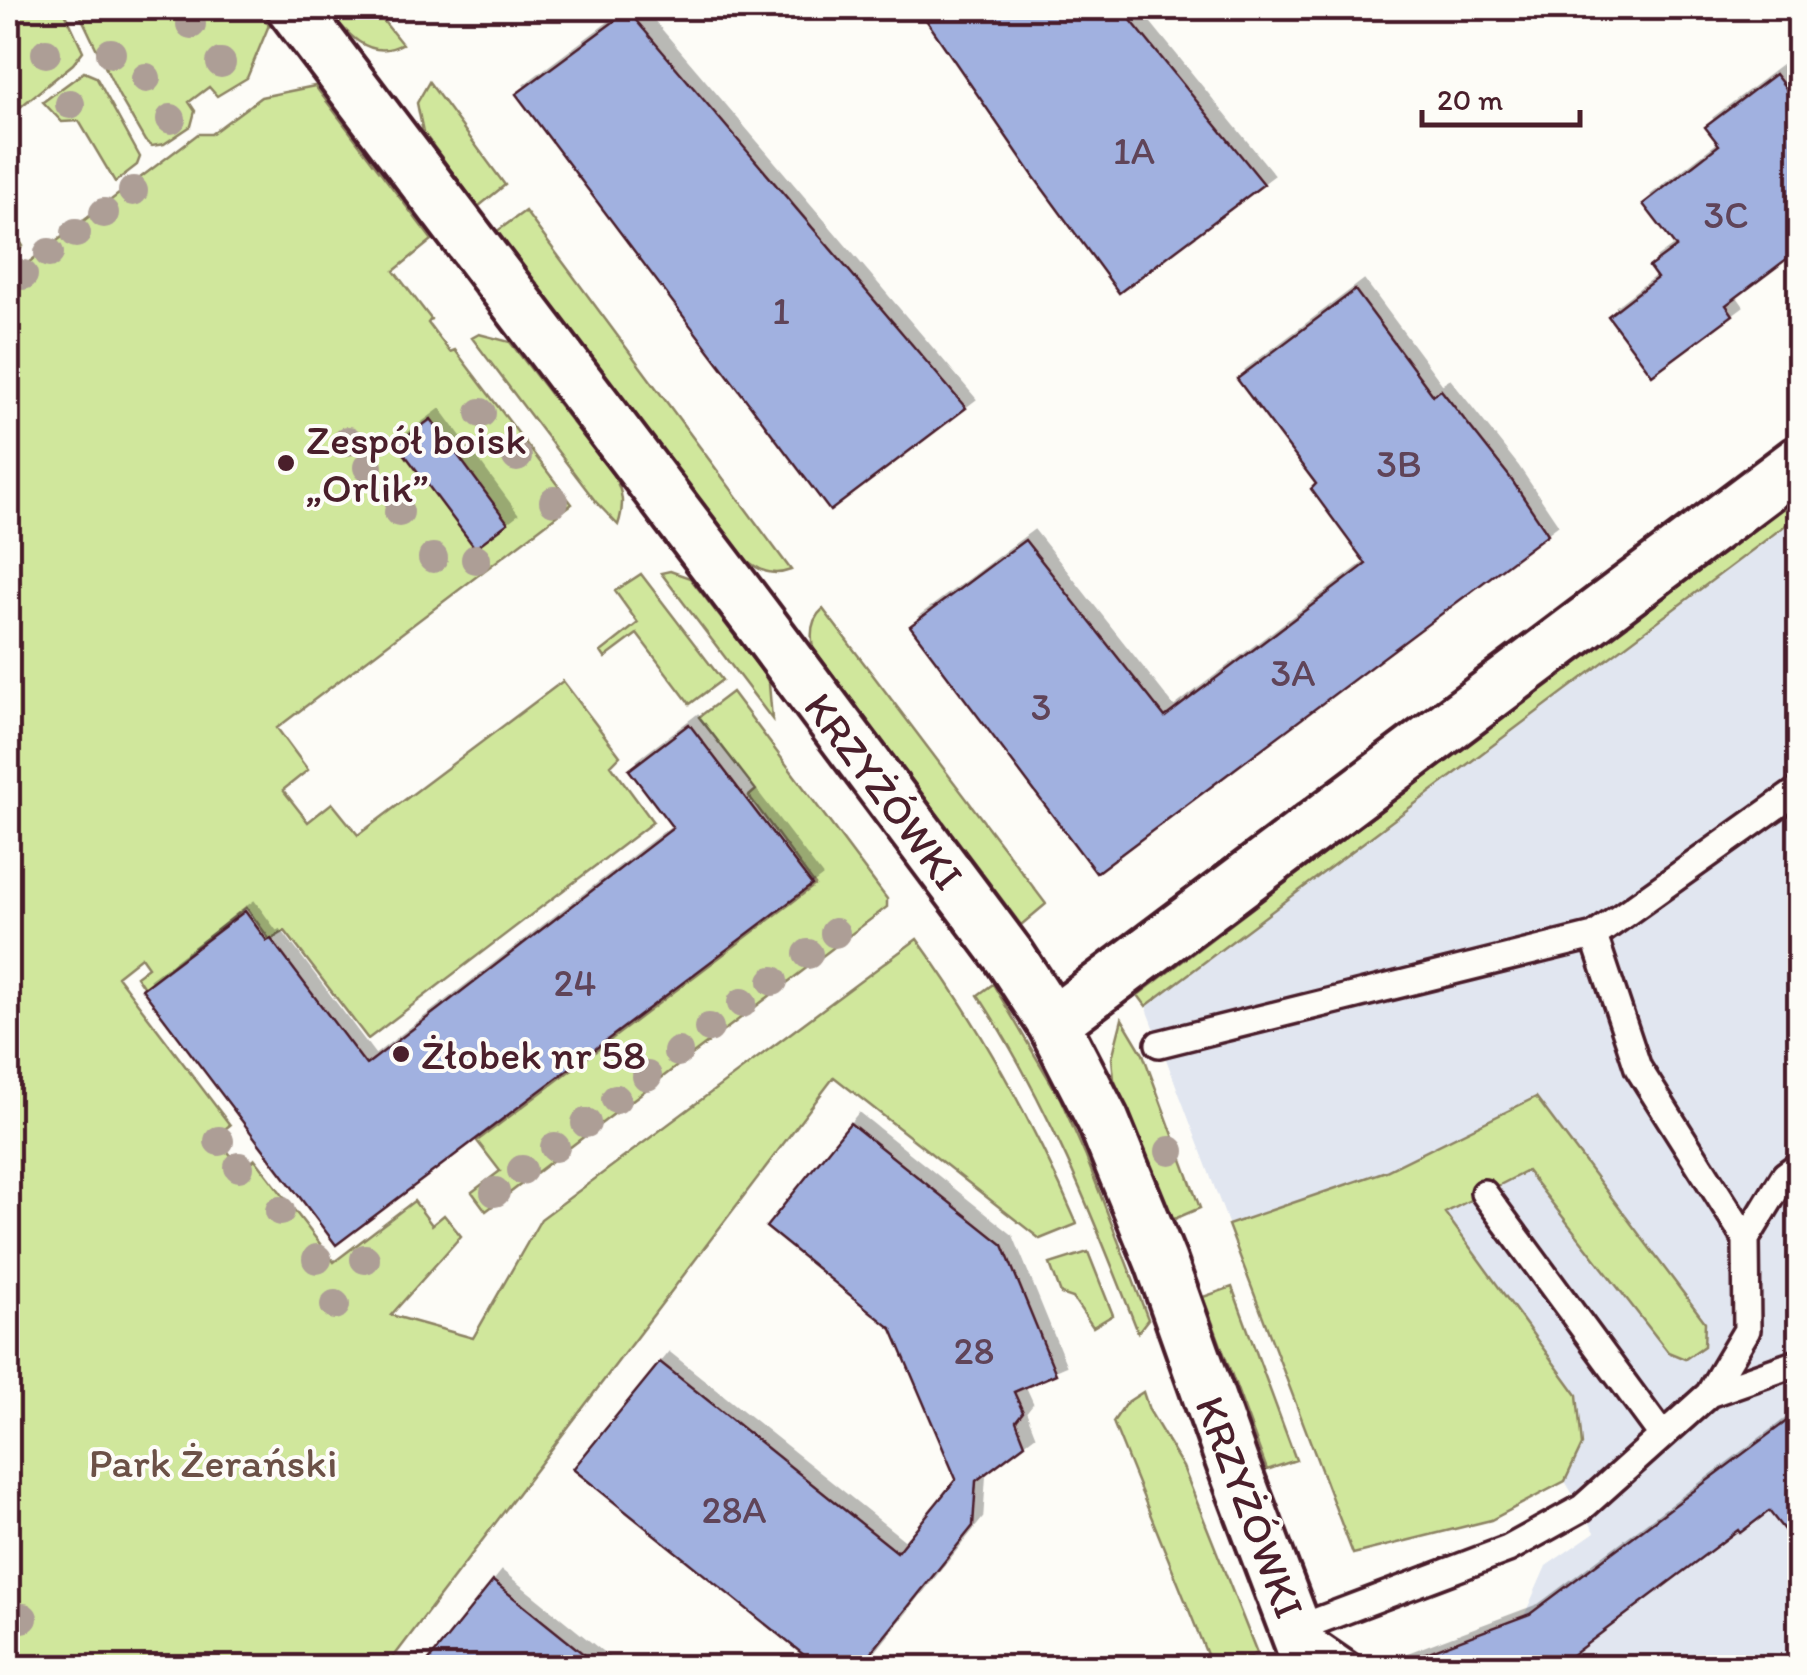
<svg xmlns="http://www.w3.org/2000/svg" width="1807" height="1675" viewBox="0 0 1807 1675" font-family="Itim,sans-serif">
	<style>
		.built { fill: #e1e6f0 }
		.green { fill: #d0e79c; stroke: #8d8364; stroke-width: 2.5 }
		.building { fill: #a1b1e0; stroke: #4a1f2b; stroke-width: 2.5; filter: url(#shadow) }
		.lines { fill: none; stroke-linecap: round; stroke-linejoin: round }
		.service-casing { stroke: #4a1f2b; stroke-width: 32 }
		.minor-casing { stroke: #4a1f2b; stroke-width: 58 }
		.service { stroke: #fdfcf7; stroke-width: 25 }
		.minor { stroke: #fdfcf7; stroke-width: 50 }
		.tree { fill: #ad9e96 }
		.poi-dot { fill: #4a1f2b; stroke: #fdfcf7; stroke-width: 4 }
		.labels { text-anchor: middle; dominant-baseline: central; stroke-width: 8; stroke-linejoin: round; paint-order: stroke }
		.number-label { font-size: 38px; fill: #604458 }
		.poi-label { font-size: 42px; fill: #4a1f2b; stroke: #fdfcf7; text-anchor: start }
		.street-label { font-size: 42px; fill: #4a1f2b; stroke: #fdfcf7 }
		.park-label { font-size: 42px; fill: #6c5147; stroke: #fdfcf7 }
	</style>
	<defs>
		<filter id="shadow"><feDropShadow dx="9" dy="-9" stdDeviation="0" flood-color="#0004"/></filter>
	</defs>
	<rect width="100%" height="100%" fill="#fdfcf7"/>
	<filter id="ink" filterUnits="userSpaceOnUse"><feTurbulence type="fractalNoise" baseFrequency=".01" numOctaves="2"/><feDisplacementMap in="SourceGraphic" scale="20" xChannelSelector="R" yChannelSelector="G"/><feConvolveMatrix kernelMatrix="1 2 1 2 8 2 1 2 1" color-interpolation-filters="sRGB"/></filter>
	<g filter="url(#ink)">
		<path class="built" d="M1799 515V1667H1435L1429 1652 1524 1616 1546 1566 1595 1532 1565 1481 1491 1520 1353 1554 1146 1006Z"/>
		<path class="green" d="M8 8H63L83 51 73 64 8 117Z
			M77 8H256L269 25 247 78 217 96 209 87 189 102 195 111 191 126 164 144 152 146 145 141 119 96Z
			M327 8H373L402 44C369 62 345 32 327 8Z
			M84 72 96 77 140 157 137 165 115 182 79 121 62 122 43 102Z
			M429 82 505 185 478 207 423 132 417 103Z
			M315 86 432 240 394 271 431 319 428 323 450 352 455 350 572 504 277 728 308 770 283 790 308 822 332 803 358 835 563 681 620 756 611 765 653 822 368 1039 285 931 270 940 246 907 144 988 136 976 148 967 141 957 117 976 230 1125 216 1136 242 1170 255 1159 334 1262 414 1201 432 1225 444 1215 461 1236 391 1315 473 1338 541 1219 917 939C981 1027 1034 1124 1077 1224L1040 1239 834 1077 386 1667 8 1668V278L198 134H211L261 97Z
			M525 211 791 570C772 577 759 571 744 558L496 232Z
			M8 222 23 246 8 263Z
			M479 334 510 342 613 475C624 492 624 507 618 525L596 502 472 338Z
			M1799 493V515L1146 1006 1138 995Z
			M670 571 690 578 764 674 769 684 772 719 661 573Z
			M641 574 722 680 690 704 637 634 605 658 601 652 638 623 615 591Z
			M823 609 1046 904 1021 925 813 648C810 633 811 619 823 609Z
			M732 692 887 899V907L486 1211 472 1192 500 1171 477 1141 815 885 749 796 756 790 699 717Z
			M993 984 1060 1098 1086 1157 1148 1319 1138 1332C1092 1214 1048 1102 978 995Z
			M1122 1019 1143 1054 1200 1208 1172 1220 1114 1079 1112 1058Z
			M1536 1097 1705 1322 1704 1346 1685 1359 1668 1352 1527 1171 1445 1213 1577 1395 1582 1445 1565 1481 1491 1520 1353 1554 1228 1225 1386 1171Z
			M1088 1252 1113 1315 1093 1327 1073 1298 1061 1294 1050 1264Z
			M1232 1287 1296 1460 1267 1470 1203 1297Z
			M1143 1392 1149 1410 1183 1467 1257 1653 1228 1667H1212L1113 1422 1126 1403Z"/>
		<path class="building" d="M918 8H1121L1264 184 1119 293 1034 177Z
			M628 11 966 408 830 511 516 94Z
			M1775 74 1800 106V249L1726 305 1733 315 1652 375 1608 316 1657 278 1649 267 1676 247 1643 204 1719 145 1705 127Z
			M1355 290 1433 395 1441 390 1509 476 1548 534 1096 873 910 626 1025 540 1165 717 1366 564 1311 489 1316 484 1237 379Z
			M431 419 508 523 475 548 397 444Z
			M689 724 812 885 336 1245 142 989 245 911 267 941 271 939 366 1065 673 828 629 770Z
			M850 1123 1003 1245 1056 1374 1014 1392 1023 1412 1016 1421 1025 1444 976 1481 973 1526 859 1668H820L573 1469 660 1362 897 1552 956 1479 892 1329 766 1227Z
			M1800 1411V1550L1769 1511 1740 1533 1738 1530 1555 1668H1399V1663L1530 1614Z
			M493 1581 601 1668H423Z"/>
		<g class="lines">
			<g class="service-casing">
				<path id="service" d="M1594 936 1638 1068 1746 1239
					M1159 1044 1594 936 1800 789
					M1484 1193 1662 1435
					M1709 1394 1800 1362
					M1296 1629 1508 1549 1582 1508 1709 1394 1747 1330 1746 1239 1785 1175 1800 1164
					M1304 1635 1352 1668"/>
			</g>
			<g class="minor-casing">
				<path id="minor" d="M293 8 757 619 1009 956 1053 1023 1103 1120 1161 1262 1232 1462 1310 1668
					M1053 1023 1800 461"/>
			</g>
			<use href="#service" class="service"/>
			<use href="#minor" class="minor"/>
		</g>
		<g class="tree">
			<circle cx="191" cy="24" r="15"/>
			<circle cx="46" cy="53" r="15"/>
			<circle cx="111" cy="53" r="15"/>
			<circle cx="221" cy="63" r="15"/>
			<circle cx="146" cy="78" r="15"/>
			<circle cx="70" cy="104" r="15"/>
			<circle cx="171" cy="119" r="15"/>
			<circle cx="133" cy="191" r="15"/>
			<circle cx="104" cy="213" r="15"/>
			<circle cx="76" cy="233" r="15"/>
			<circle cx="49" cy="253" r="15"/>
			<circle cx="23" cy="275" r="15"/>
			<circle cx="481" cy="413" r="15"/>
			<circle cx="348" cy="441" r="15"/>
			<circle cx="517" cy="457" r="15"/>
			<circle cx="368" cy="467" r="15"/>
			<circle cx="554" cy="501" r="15"/>
			<circle cx="399" cy="512" r="15"/>
			<circle cx="433" cy="558" r="15"/>
			<circle cx="476" cy="559" r="15"/>
			<circle cx="835" cy="933" r="15"/>
			<circle cx="808" cy="954" r="15"/>
			<circle cx="773" cy="981" r="15"/>
			<circle cx="742" cy="1003" r="15"/>
			<circle cx="709" cy="1028" r="15"/>
			<circle cx="678" cy="1052" r="15"/>
			<circle cx="647" cy="1076" r="15"/>
			<circle cx="616" cy="1099" r="15"/>
			<circle cx="586" cy="1123" r="15"/>
			<circle cx="219" cy="1141" r="15"/>
			<circle cx="555" cy="1147" r="15"/>
			<circle cx="1170" cy="1151" r="15"/>
			<circle cx="239" cy="1167" r="15"/>
			<circle cx="522" cy="1170" r="15"/>
			<circle cx="495" cy="1192" r="15"/>
			<circle cx="280" cy="1211" r="15"/>
			<circle cx="317" cy="1259" r="15"/>
			<circle cx="365" cy="1259" r="15"/>
			<circle cx="335" cy="1305" r="15"/>
			<circle cx="23" cy="1618" r="15"/>
		</g>
	</g>
	<g class="poi-dot">
		<circle cx="286" cy="463" r="10"/>
		<circle cx="401" cy="1054" r="10"/>
	</g>
	<g class="labels">
		<g class="number-label">
			<text x="1134" y="151">1A</text>
			<text x="1726" y="215">3C</text>
			<text x="781" y="311">1</text>
			<text x="1399" y="464">3B</text>
			<text x="1293" y="673">3A</text>
			<text x="1041" y="707">3</text>
			<text x="575" y="983">24</text>
			<text x="974" y="1351">28</text>
			<text x="734" y="1510">28A</text>
		</g>
		<g class="poi-label">
			<text x="306" y="439">Zespół boisk<tspan x="306" dy="48">„Orlik”</tspan></text>
			<text x="421" y="1054">Żłobek nr 58</text>
		</g>
		<g class="street-label">
			<text transform="translate(884 791) rotate(53)">KRZYŻÓWKI</text>
			<text transform="translate(1250 1507) rotate(69)">KRZYŻÓWKI</text>
		</g>
		<g class="park-label">
			<text x="213" y="1462">Park Żerański</text>
		</g>
	</g>
	<rect width="1807" height="1675" fill="none" stroke="#fdfcf7" stroke-width="40"/>
	<rect x="20" y="20" width="1767" height="1635" fill="none" stroke="#4a1f2b" stroke-width="4" filter="url(#ink)"/>
	<path d="M1422 110v15h158v-15" fill="none" stroke="#4a1f2b" stroke-width="5"/>
	<text x="1437" y="110" font-size="30" fill="#4a1f2b" stroke="#fdfcf7" stroke-width="8" paint-order="stroke">20 m</text>
</svg>
